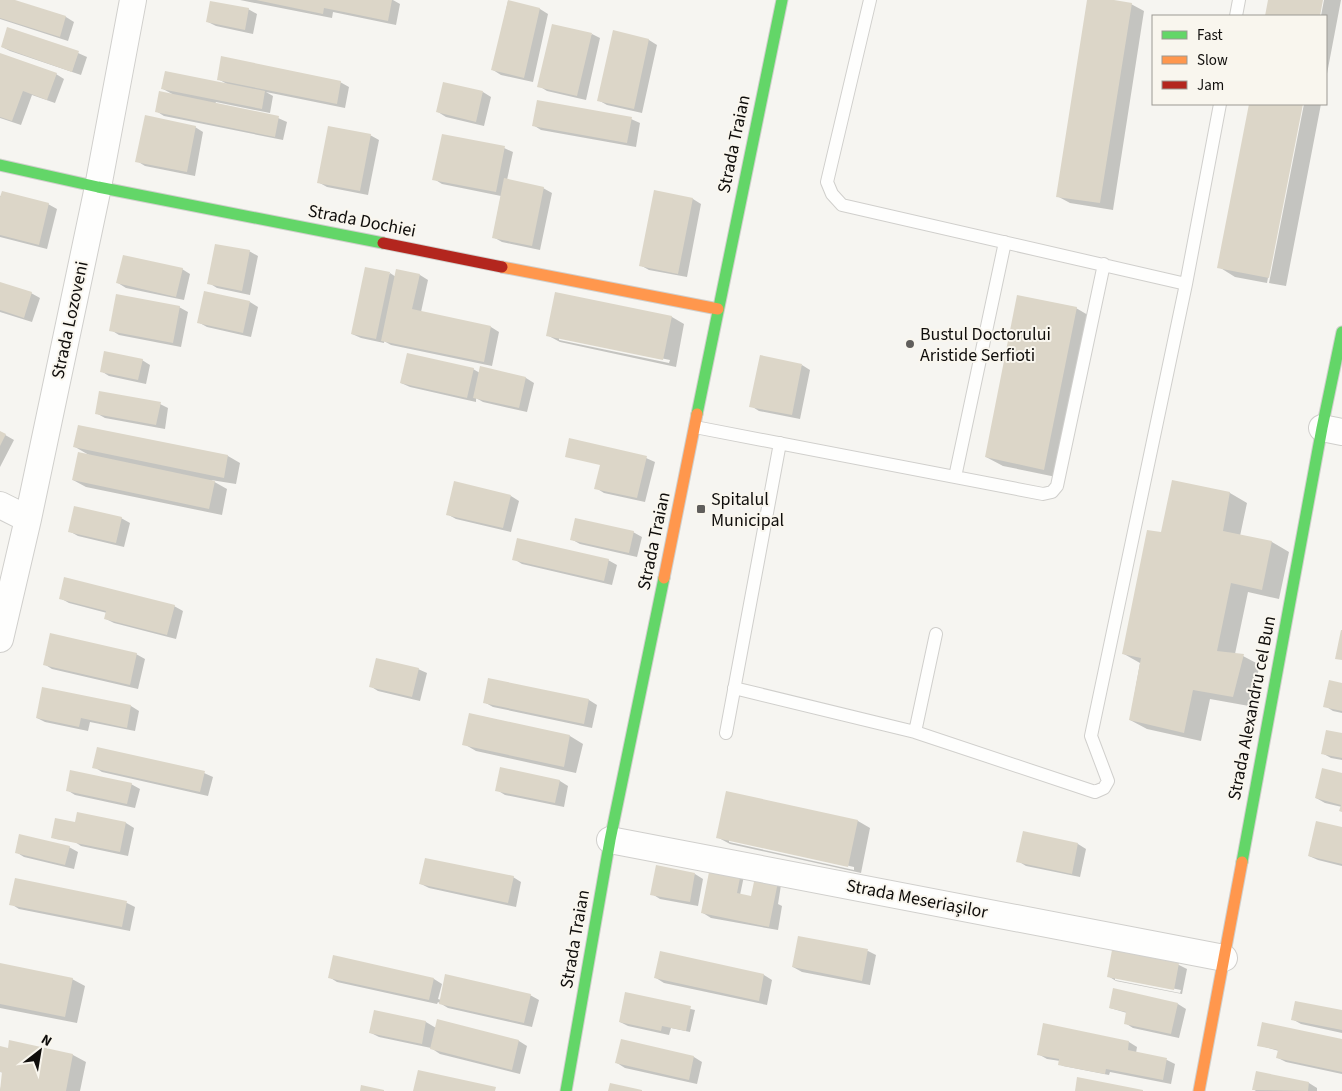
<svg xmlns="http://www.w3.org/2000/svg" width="1342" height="1091" viewBox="0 0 1342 1091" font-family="'Source Sans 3',sans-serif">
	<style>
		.shadow { fill: #0003; fill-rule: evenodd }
		.building { fill: #dcd6c8 }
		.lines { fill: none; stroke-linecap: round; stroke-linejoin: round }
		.lane-casing { stroke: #d0cfcc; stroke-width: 14 }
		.street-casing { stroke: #d0cfcc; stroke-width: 28 }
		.fast-casing { stroke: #d0cfcc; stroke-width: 13 }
		.slow-casing { stroke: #d0cfcc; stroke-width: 13 }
		.jam-casing { stroke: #d0cfcc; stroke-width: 13 }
		.lane { stroke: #fefefd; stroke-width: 12 }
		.street { stroke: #fefefd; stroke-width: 26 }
		.fast { stroke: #63d668; stroke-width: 11 }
		.slow { stroke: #ff974d; stroke-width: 11 }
		.jam { stroke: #b3261e; stroke-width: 11 }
		.poi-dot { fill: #605e5c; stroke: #f9f6ee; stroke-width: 2 }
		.labels { text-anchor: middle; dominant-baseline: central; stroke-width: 4; stroke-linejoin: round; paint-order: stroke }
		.street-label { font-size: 18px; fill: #0f0d0b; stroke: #f9f6ee }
		.poi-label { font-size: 18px; fill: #0f0d0b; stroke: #f9f6ee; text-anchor: start }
	</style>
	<rect width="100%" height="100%" fill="#f6f5f1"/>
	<path class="shadow" d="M0 0H11L66 17 74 22 68 41 0 19Z
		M240 0H393L400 4 396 25 333 12 332 18Z
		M1088 0H1106L1131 4 1144 11 1113 210 1070 203 1057 196Z
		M1270 0H1321L1318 16H1267Z
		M1324 0H1341L1326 79V16H1321Z
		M508 1 540 9 548 14 533 82 501 75 493 70Z
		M248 9 257 14 253 34 216 26 208 22Z
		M614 32 649 40 657 45 642 113 607 105 598 100Z
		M592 34 600 38 586 100 547 91 539 86Z
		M2 47 78 53 87 57 81 75 10 51Z
		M0 54 56 74 64 79 55 103 32 95 21 125 0 118Z
		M218 79 340 82 349 87 345 108 266 92 273 96 270 113 216 102 215 104 278 118 287 122 283 140 164 116 156 111 174 95 163 89 227 84Z
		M483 92 491 97 484 126 446 117 438 112Z
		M1250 104H1301L1267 283 1235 277 1219 267Z
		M1304 104H1321L1286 286 1269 283Z
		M631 119 640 123 636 147 541 130 533 125Z
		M195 127 203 132 195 176 145 166 137 161Z
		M370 135 379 140 368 195 327 187 318 182Z
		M504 148 513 152 507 180 543 188 552 193 540 250 502 242 493 237 501 196 442 184 434 179Z
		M655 191 693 199 701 204 687 277 649 270 640 265Z
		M0 196 48 204 57 209 47 249 0 237Z
		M249 251 258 256 250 295 217 288 209 283Z
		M182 269 190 274 184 300 126 288 118 283Z
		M390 273 396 277 420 275 428 280 421 312 491 327 499 332 492 366 391 345 384 341V343L361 338 352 334Z
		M0 283 31 293 40 298 32 322 0 312Z
		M556 293 672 317 684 324 676 367 560 342 547 335ZM559 337 670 360 669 363 559 340Z
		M250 302 258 307 251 337 207 327 198 322Z
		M179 307 188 312 181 347 119 335 111 330Z
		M1076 308 1093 318 1061 478 1003 466 986 457Z
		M142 360 150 365 146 384 109 376 101 371Z
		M802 365 810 370 800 419 759 411 751 406Z
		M473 369 480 373 526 378 534 383 527 412 483 402 476 398V402L410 387 401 383Z
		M160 404 168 408 165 429 105 418 96 413Z
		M0 432 14 440 0 467Z
		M75 447 228 456 240 463 236 484 211 480 227 489 222 515 86 487 73 480 89 455Z
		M646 458 655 462 645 502 604 493 596 488 606 465Z
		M1173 481 1230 493 1247 503 1240 536 1272 542 1289 552 1279 599 1248 592 1235 654 1243 656 1260 665 1249 706 1210 699 1201 741 1147 729 1130 720 1140 663 1124 654 1162 534Z
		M511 496 519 501 511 532 456 519 447 514Z
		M121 518 130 523 124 547 78 536 69 531Z
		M633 532 642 537 637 557 580 544 571 539Z
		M514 559 608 560 617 565 612 585 522 564Z
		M60 598 174 606 183 611 176 639 114 623 106 619 107 613 69 603Z
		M136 654 145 659 138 689 52 669 44 664Z
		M418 669 427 673 420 701 378 691 370 686Z
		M1342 684V713L1333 711 1325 706Z
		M43 688 131 706 139 711 135 731 90 722 88 731 45 722 37 718Z
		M589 700 597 705 592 728 493 707 484 702Z
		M470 714 570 736 583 744 576 773 476 751 464 744Z
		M1342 734V760L1331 758 1322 753Z
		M94 767 204 773 213 777 208 796 102 772Z
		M501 768 560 781 568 786 564 807 505 795 497 790Z
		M1342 774V812V807L1325 803 1316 798Z
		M131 784 140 789 135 808 75 795 67 790Z
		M727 792 858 821 870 828 861 873 730 844 717 837ZM729 839 854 867V870L729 842Z
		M78 814 126 823 134 828 128 856 81 846 75 842 56 839 52 837 76 823Z
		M1342 828V866L1318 860 1309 856Z
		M1024 833 1078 844 1086 849 1080 877 1026 866 1018 861Z
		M69 847 78 852 74 869 24 857 16 852Z
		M711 869 744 876 740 895 752 897 756 879 781 885 778 904 782 906 778 930 711 918 703 913Z
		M695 874 703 879 698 906 660 899 652 894Z
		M513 877 521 882 516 907 429 888 421 884Z
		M127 903 135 907 130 931 19 909 11 904Z
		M868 951 876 955 870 985 802 972 793 967Z
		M1113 951 1179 965 1187 969 1182 994 1116 981 1108 976ZM1115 977 1181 990 1180 993 1115 980Z
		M661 953 764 975 772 980 767 1005 664 983 656 978Z
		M0 964 72 979 85 986 77 1023 0 1008Z
		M329 977 434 979 442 984 438 999 441 1000 530 995 539 1000 532 1027 448 1008 438 1002 437 1004 337 982Z
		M626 994 695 1010 690 1032 671 1028 669 1035 628 1026 620 1022Z
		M1178 1004 1186 1009 1179 1038 1133 1028 1125 1023 1127 1013 1110 1008Z
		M1342 1011V1033L1301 1024 1292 1019Z
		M375 1012 426 1022 436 1028 438 1021 519 1041 527 1046 520 1074 440 1054 431 1048 379 1037 371 1033Z
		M1342 1040V1074L1286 1062 1278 1058 1279 1051 1258 1045Z
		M622 1041 694 1057 702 1062 697 1084 625 1068 617 1063Z
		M10 1042 73 1055 86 1062 80 1091H0L4 1073 0 1072V1048L9 1050Z
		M1129 1042 1137 1047 1136 1053 1167 1060 1175 1064 1171 1084 1110 1072 1109 1075 1063 1066 1059 1064 1060 1061 1047 1059 1038 1054Z
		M1309 1083 1317 1088V1091H1256L1253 1089Z"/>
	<path class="building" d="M0 0H15L66 16 60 37 0 18Z
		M256 0H392L388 21 324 8 323 14Z
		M508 0 540 8 524 78 491 70Z
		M1087 0H1114L1132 3 1100 203 1056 197Z
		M1268 0H1323L1320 16H1265Z
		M210 1 249 8 245 30 206 22Z
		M552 24 592 33 577 96 537 87Z
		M7 27 79 51 72 72 1 47Z
		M613 30 649 39 634 109 597 101Z
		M0 53 57 73 47 100 23 91 12 121 0 117Z
		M221 56 341 81 337 104 217 80Z
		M165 71 265 91 262 109 161 89Z
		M443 82 483 91 476 122 436 112Z
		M159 91 279 116 275 137 155 112Z
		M537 100 632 117 627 143 532 126Z
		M1249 104H1303L1269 278 1217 268Z
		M145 115 196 126 187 172 135 162Z
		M328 126 371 134 360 191 317 183Z
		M442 134 505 146 496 192 432 180Z
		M504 178 544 187 532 246 492 238Z
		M654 190 693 198 678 274 639 266Z
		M2 191 49 203 39 245 0 235V197Z
		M215 244 250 250 242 291 207 284Z
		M123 255 183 268 176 297 116 283Z
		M365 267 390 272 376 339 351 334Z
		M396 269 420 274 412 309 491 326 484 362 381 341Z
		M0 282 32 292 24 318 0 310Z
		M204 291 250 301 243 333 197 323Z
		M555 292 672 316 663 360 546 336Z
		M116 294 180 306 173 343 109 331Z
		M1017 295 1077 307 1044 470 985 457Z
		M104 351 143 359 138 380 100 372Z
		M407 353 474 368 467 398 400 383Z
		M760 355 802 364 792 415 749 407Z
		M480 366 526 377 519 408 473 398Z
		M99 391 161 402 156 425 95 414Z
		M78 425 228 455 224 478 73 447Z
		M0 431 6 434 0 446Z
		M569 438 647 456 637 498 594 489 600 465 565 457Z
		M78 452 215 481 209 509 72 480Z
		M1172 480 1230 492 1223 531 1272 541 1262 590 1231 583 1217 651 1244 654 1233 697 1193 690 1184 733 1129 720 1141 658 1122 654 1147 530 1161 532Z
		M454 481 511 495 503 528 446 515Z
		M74 506 122 517 116 543 68 532Z
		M575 518 634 531 629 553 570 540Z
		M517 538 609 559 604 581 512 560Z
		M64 577 175 605 167 635 104 619 106 611 59 599Z
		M1341 630H1342V660L1335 659Z
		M50 633 137 653 130 685 43 665Z
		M376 658 419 668 412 697 369 687Z
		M488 678 589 699 584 724 483 703Z
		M1329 680 1342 683V711L1323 707Z
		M42 687 131 705 127 728 81 718 79 727 36 718Z
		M469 713 570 735 564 767 462 745Z
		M1326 730 1342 733V758L1321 754Z
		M97 747 205 771 200 792 92 768Z
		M500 767 560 780 555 803 495 791Z
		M1322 768 1342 773V812L1339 811 1341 805 1315 798Z
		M70 770 132 783 127 804 66 791Z
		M726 791 858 820 848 867 716 838Z
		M77 812 126 822 120 852 51 838 55 818 75 822Z
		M1316 821 1342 827V864L1308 856Z
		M1023 831 1078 843 1072 874 1016 862Z
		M19 834 70 846 65 865 15 853Z
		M425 858 514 876 508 903 419 884Z
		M656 865 695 873 690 902 650 895Z
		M710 867 741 873 737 893 751 896 755 877 778 882 769 927 701 913Z
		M15 878 127 901 122 927 9 905Z
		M798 936 868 949 862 981 792 967Z
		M1112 950 1179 963 1174 990 1107 977Z
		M660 951 764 974 759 1001 654 978Z
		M333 955 434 978 429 1000 328 978Z
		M0 963 73 978 65 1017 0 1004Z
		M445 974 531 994 524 1023 439 1004Z
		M1113 988 1178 1003 1171 1034 1124 1024 1126 1012 1109 1008Z
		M625 992 691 1006 686 1031 662 1026 661 1031 619 1022Z
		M1295 1001 1342 1010V1030L1291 1020Z
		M374 1010 426 1021 422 1044 369 1033Z
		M437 1019 519 1040 512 1070 430 1049Z
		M1262 1022 1342 1039V1072L1276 1058 1278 1050 1257 1046Z
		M1043 1023 1129 1041 1128 1050 1167 1058 1163 1080 1106 1069 1105 1074 1058 1065 1059 1059 1037 1055Z
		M621 1039 694 1056 689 1080 615 1063Z
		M9 1040 73 1054 66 1091H0L2 1072H0V1046L8 1048Z
		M418 1070 496 1087 495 1091H413Z
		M1256 1071 1309 1082 1308 1091 1252 1090Z
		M1077 1077 1143 1090V1091H1075Z
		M610 1083 642 1090V1091H608Z
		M361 1085 384 1090V1091H360Z"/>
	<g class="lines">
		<g class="lane-casing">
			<path id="lane" d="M870 0 827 182 832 194 842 205 1186 284
				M1236 16 1239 0
				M695 427 1043 494 1052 492 1057 486 1104 264
				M955 477 1005 242
				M734 688 915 732 1095 792 1104 788 1108 781 1091 736 1186 284 1220 104
				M915 732 936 634
				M726 733 780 443"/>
		</g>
		<g class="street-casing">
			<path id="street" d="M1322 428 1342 432
				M0 505 28 519
				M0 639 28 519 98 187 133 0
				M610 840 1224 958"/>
		</g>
		<g class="fast-casing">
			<path id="fast" d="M0 165 98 187 383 243
				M697 414 782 0
				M1242 862 1322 428 1342 332
				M566 1091 610 840 664 578"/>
		</g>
		<g class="slow-casing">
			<path id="slow" d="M502 267 718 309
				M664 578 697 414
				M1199 1091 1242 862"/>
		</g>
		<g class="jam-casing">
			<path id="jam" d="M383 243 502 267"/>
		</g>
		<use href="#lane" class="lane"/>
		<use href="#street" class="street"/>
		<use href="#fast" class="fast"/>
		<use href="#slow" class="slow"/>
		<use href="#jam" class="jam"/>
	</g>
	<g class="poi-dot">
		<circle cx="910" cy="344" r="5"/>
		<rect x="696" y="504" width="10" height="10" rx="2.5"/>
	</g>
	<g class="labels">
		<g class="street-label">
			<text transform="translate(734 144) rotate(-78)">Strada Traian</text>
			<text transform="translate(362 221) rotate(11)">Strada Dochiei</text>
			<text transform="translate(70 320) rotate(-78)">Strada Lozoveni</text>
			<text transform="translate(654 541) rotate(-78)">Strada Traian</text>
			<text transform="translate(1252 708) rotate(-79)">Strada Alexandru cel Bun</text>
			<text transform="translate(917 899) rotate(11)">Strada Meseriașilor</text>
			<text transform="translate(575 939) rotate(-80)">Strada Traian</text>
		</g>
		<g class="poi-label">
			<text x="920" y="334">Bustul Doctorului<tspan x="920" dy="21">Aristide Serfioti</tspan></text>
			<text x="711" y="499">Spitalul<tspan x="711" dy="21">Municipal</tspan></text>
		</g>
	</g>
	<rect x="1152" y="15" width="175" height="90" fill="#f9f6ee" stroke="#9b9993"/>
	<rect x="1162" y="31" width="25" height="8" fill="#63d668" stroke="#9b9993"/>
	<text x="1197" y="40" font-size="15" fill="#0f0d0b">Fast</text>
	<rect x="1162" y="56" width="25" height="8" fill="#ff974d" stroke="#9b9993"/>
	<text x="1197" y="65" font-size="15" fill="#0f0d0b">Slow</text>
	<rect x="1162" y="81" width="25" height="8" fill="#b3261e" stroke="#9b9993"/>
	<text x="1197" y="90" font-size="15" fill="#0f0d0b">Jam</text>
	<g transform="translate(40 1051) rotate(31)" stroke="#f9f6ee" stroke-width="4" paint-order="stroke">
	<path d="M0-4L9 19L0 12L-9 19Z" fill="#0f0d0b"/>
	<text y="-8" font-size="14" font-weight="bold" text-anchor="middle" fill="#0f0d0b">N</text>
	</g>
</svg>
